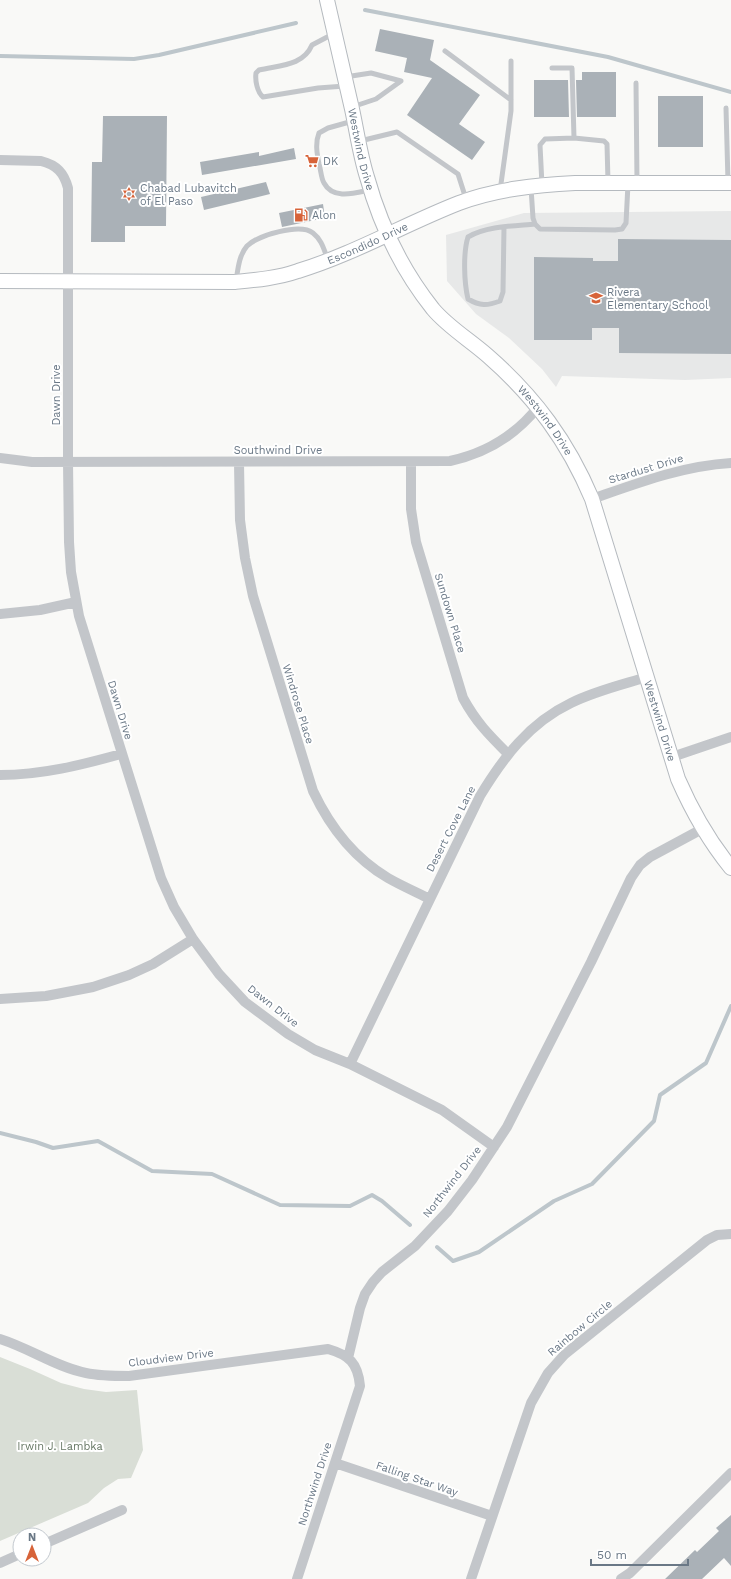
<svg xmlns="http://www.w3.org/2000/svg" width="731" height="1579" viewBox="0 0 731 1579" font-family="'Work Sans',sans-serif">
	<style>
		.built { fill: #e7e8e8 }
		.green { fill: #d9ded6 }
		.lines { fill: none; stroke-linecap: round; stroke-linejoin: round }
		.stream { stroke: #bdc6cb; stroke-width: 4 }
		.building { fill: #aab1b7 }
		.secondary-casing { stroke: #b5babf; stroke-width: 16 }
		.lane { stroke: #c3c6ca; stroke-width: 5 }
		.street { stroke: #c3c6ca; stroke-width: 10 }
		.secondary { stroke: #fff; stroke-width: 14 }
		.labels { text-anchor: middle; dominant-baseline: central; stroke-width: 4; stroke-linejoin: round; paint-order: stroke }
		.street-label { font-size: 11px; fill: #6a7886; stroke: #fff }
		.poi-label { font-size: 11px; fill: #6a7886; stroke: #fff; text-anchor: start }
		.park-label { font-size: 11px; fill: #677865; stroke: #fff }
	</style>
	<rect width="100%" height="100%" fill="#f9f9f7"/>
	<path class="built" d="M731 211V378L685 380 562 376 556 387 542 369 509 338 476 314 447 281 446 235 524 213Z"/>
	<path class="green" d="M0 1357 30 1369 61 1383 84 1389 106 1392 137 1390 143 1450 131 1478 118 1479 104 1488 88 1503 0 1541Z"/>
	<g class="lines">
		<path class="stream" d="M365 10 608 57 731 92
			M0 56 134 59 159 55 296 23
			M0 1133 36 1142 53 1148 98 1141 152 1171 212 1174 280 1205 350 1206 372 1195 382 1201 410 1225
			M437 1247 453 1261 479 1252 554 1201 592 1184 654 1121 660 1095 706 1063 731 1006"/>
	</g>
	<path class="building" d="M380 29 434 40 430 60 480 95 459 124 485 142 472 160 407 115 432 78 404 72 407 58 375 51Z
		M582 72H616V117H577L576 80H582Z
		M534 80H568L569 117H534Z
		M658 96H703V147H658Z
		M103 116H167L166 226H125V242H91L92 162H102Z
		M294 148 296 159 202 175 200 162 259 152V156Z
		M266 182 270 194 204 210 201 197Z
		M323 204 325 218 282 227 279 213Z
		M618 239 731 240V354L619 353V328H592V340H534V257L593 258V261H618Z
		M731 1515V1566L724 1558 702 1579H665L695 1550 697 1552 719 1531 716 1528Z"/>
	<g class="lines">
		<g class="secondary-casing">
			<g id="secondary">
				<path id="s1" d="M327 0C335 36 344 73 352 109 357 132 360 155 367 177 380 224 402 270 433 309 448 327 470 340 488 356 535 397 568 442 592 499L678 779C692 811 709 841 731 868"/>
				<path id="s2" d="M0 281 235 282C256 280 278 278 298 271 354 254 405 224 459 203 496 189 537 185 575 183H731"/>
			</g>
		</g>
		<path class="lane" d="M333 34 312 45C303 66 280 65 259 70L256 73C255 80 257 92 263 97L318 88 345 86
			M445 51 511 100
			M552 68H572L574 138
			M345 77 371 73 401 81 376 99 352 107
			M636 83 637 182
			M726 108 728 182
			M353 121 328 128 319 133C315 143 317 154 319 164 321 170 321 178 324 183 333 200 355 193 370 190
			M360 141 397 132 458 174 466 199
			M542 185 540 145 545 139 574 138 604 141 607 144 608 182
			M531 188 533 218 535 224 540 229 615 230 622 229 626 223 628 184
			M500 191 511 111V61
			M504 227 503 292 500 301C487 306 480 306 468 299 464 282 463 253 468 237 487 226 514 226 535 224
			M236 281C238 269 239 255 247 246 258 235 300 223 313 233 322 240 324 250 328 260"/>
		<path class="street" d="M0 160 41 161C57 165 64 173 68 188V462L69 542 71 572 79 616 161 878 174 907 193 939 219 974 245 1002 288 1034 315 1050 350 1064 442 1110 494 1147
			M0 458 32 462 450 461C487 453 515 436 538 407
			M411 462V509L416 542 463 698C476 722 489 735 508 754
			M239 463 240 520 245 558 253 596 313 791C330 827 354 858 388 878 402 886 416 892 430 899
			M592 499C638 483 682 466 731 463
			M0 614 40 610 76 602
			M672 757 731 737
			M0 775C42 775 81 765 121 754
			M0 999 46 996 93 987 129 975 153 964 193 939
			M350 1064 480 796C503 758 529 723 571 703 595 691 621 685 647 677
			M0 1339C29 1348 56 1367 86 1373 100 1376 115 1376 129 1376L328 1349C349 1355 358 1363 360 1386L297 1579
			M348 1358 360 1308 365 1294 373 1282 382 1272 415 1246 448 1211 472 1180 507 1127 591 962 631 878 640 865 650 857 702 829
			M335 1463 492 1516
			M44 1544 122 1510
			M0 1563 20 1554
			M471 1579 531 1403 548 1373 565 1354 707 1240 717 1235 731 1234
			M621 1579 630 1573 731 1473"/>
		<use href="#secondary" class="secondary"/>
	</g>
	<defs>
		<g id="supermarket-bare" transform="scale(1.08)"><path d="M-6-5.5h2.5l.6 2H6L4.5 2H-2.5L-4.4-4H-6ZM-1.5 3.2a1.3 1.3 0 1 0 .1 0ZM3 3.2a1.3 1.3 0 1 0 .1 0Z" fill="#d76339" stroke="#fff" stroke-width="2.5" paint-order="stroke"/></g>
		<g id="synagogue-bare" transform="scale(1.08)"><path d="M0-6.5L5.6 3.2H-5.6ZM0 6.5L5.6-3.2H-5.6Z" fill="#d76339" stroke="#fff" stroke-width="2.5" paint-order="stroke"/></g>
		<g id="fuel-bare" transform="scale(1.08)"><path d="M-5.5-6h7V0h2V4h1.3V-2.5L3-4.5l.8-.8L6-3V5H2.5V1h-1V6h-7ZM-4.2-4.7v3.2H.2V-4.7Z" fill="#d76339" stroke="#fff" stroke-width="2.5" paint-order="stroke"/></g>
		<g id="school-bare" transform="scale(1.08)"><path d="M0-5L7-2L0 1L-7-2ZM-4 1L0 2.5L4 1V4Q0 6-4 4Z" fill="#d76339" stroke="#fff" stroke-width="2.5" paint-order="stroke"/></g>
	</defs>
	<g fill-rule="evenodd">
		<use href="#supermarket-bare" x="312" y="161"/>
		<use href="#synagogue-bare" x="129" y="194"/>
		<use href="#fuel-bare" x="301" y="215"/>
		<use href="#school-bare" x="596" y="298"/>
	</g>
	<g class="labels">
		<g class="street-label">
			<text stroke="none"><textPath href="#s1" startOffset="153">Westwind Drive</textPath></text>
			<text stroke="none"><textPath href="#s2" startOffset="374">Escondido Drive</textPath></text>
			<text transform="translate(56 395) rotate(-90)">Dawn Drive</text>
			<text stroke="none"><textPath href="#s1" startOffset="489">Westwind Drive</textPath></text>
			<text x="278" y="450">Southwind Drive</text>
			<text transform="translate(646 469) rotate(-17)">Stardust Drive</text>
			<text transform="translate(450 613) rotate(73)">Sundown Place</text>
			<text transform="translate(298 704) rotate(73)">Windrose Place</text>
			<text transform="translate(120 710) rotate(73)">Dawn Drive</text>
			<text stroke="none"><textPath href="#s1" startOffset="813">Westwind Drive</textPath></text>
			<text transform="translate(451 829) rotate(-63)">Desert Cove Lane</text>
			<text transform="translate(273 1006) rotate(38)">Dawn Drive</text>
			<text transform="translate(452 1182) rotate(-52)">Northwind Drive</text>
			<text transform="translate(580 1328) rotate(-40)">Rainbow Circle</text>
			<text transform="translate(171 1358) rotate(-7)">Cloudview Drive</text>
			<text transform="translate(417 1479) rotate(19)">Falling Star Way</text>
			<text transform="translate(315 1484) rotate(-72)">Northwind Drive</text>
		</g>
		<g class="poi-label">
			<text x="323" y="161">DK</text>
			<text x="140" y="188">Chabad Lubavitch<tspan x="140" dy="13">of El Paso</tspan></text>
			<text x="312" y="215">Alon</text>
			<text x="607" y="292">Rivera<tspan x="607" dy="13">Elementary School</tspan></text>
		</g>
		<g class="park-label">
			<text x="60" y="1446">Irwin J. Lambka</text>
		</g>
	</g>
	<g transform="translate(32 1547)"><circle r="19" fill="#ffffff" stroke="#c3c9cf"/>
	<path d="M0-3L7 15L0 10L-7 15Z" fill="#d76339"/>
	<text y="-6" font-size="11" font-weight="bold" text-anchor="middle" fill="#6a7886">N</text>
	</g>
	<path d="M591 1559v6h97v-6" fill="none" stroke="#6a7886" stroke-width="2"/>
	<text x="597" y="1559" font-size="12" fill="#6a7886" stroke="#ffffff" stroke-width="3" paint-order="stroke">50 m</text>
</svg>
